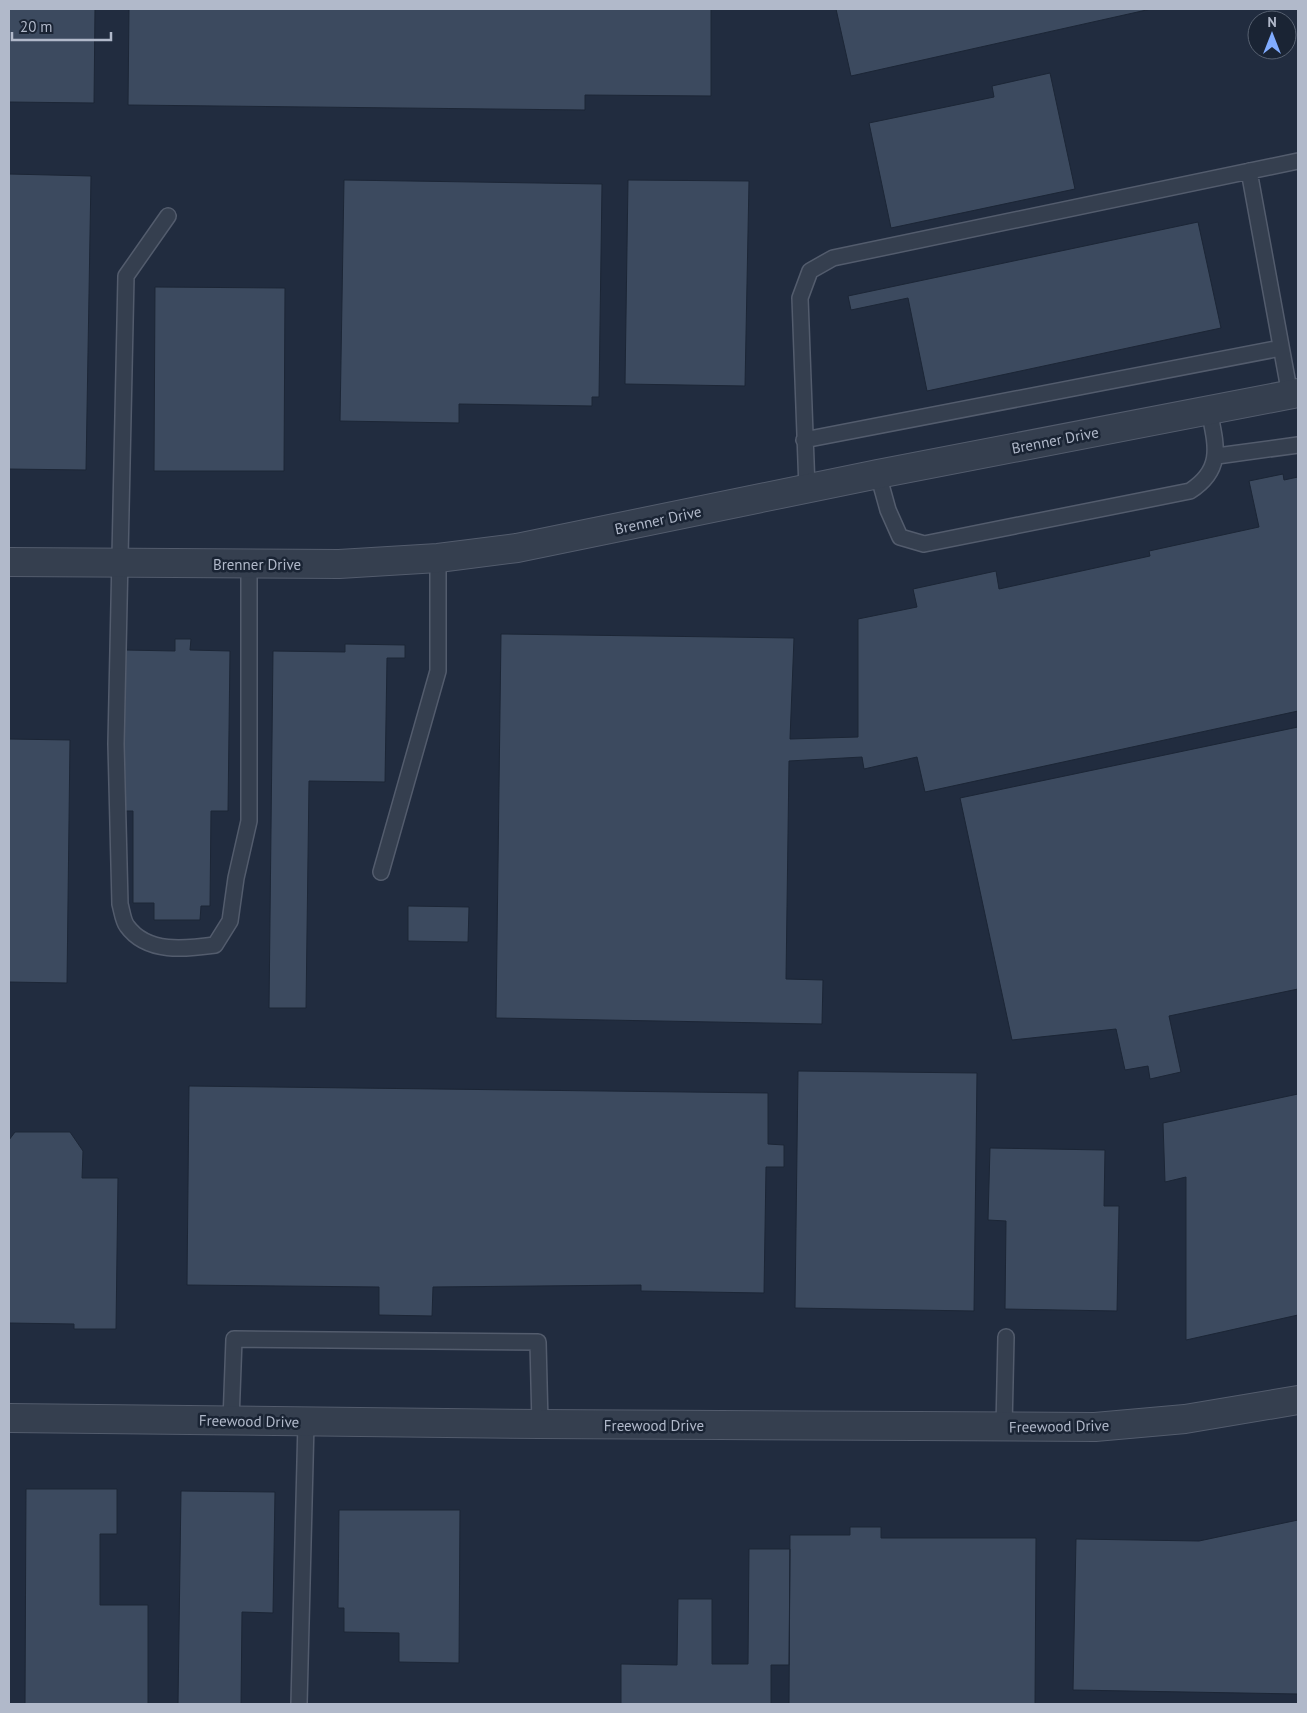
<svg xmlns="http://www.w3.org/2000/svg" width="1307" height="1713" viewBox="0 0 1307 1713" font-family="'PT Sans',sans-serif">
	<style>
		.building { fill: #3c4a5f; stroke: #1c2636 }
		.lines { fill: none; stroke-linecap: round; stroke-linejoin: round }
		.lane-casing { stroke: #535c6d; stroke-width: 18 }
		.street-casing { stroke: #535c6d; stroke-width: 30 }
		.lane { stroke: #353f4f; stroke-width: 15 }
		.street { stroke: #353f4f; stroke-width: 28 }
		.labels { text-anchor: middle; dominant-baseline: central; stroke-width: 5; stroke-linejoin: round; paint-order: stroke }
		.street-label { font-size: 15px; fill: #b1b9ca; stroke: #1a2434 }
	</style>
	<rect width="100%" height="100%" fill="#212c3f"/>
	<path class="building" d="M9 9H95L94 103 9 102Z
		M129 9H711V96L585 95V110L128 105Z
		M836 9H1151L851 76Z
		M1050 73 1075 189 891 228 869 123 994 97 992 86Z
		M9 174 91 176 86 470 9 469Z
		M344 180 602 184 599 397H592V406L459 404V423L340 421Z
		M628 180 749 181 745 386 625 384Z
		M1198 222 1221 328 927 391 908 298 851 310 848 296Z
		M155 287 285 288 284 471H154Z
		M1283 474 1284 480 1298 477V711L925 792 917 757 864 769 862 757 789 761 786 979 823 980 822 1024 496 1018 501 634 794 638 790 739 858 737V619L917 607 913 589 996 571 999 589 1150 556 1149 551 1259 527 1249 481Z
		M175 639H191L190 650 230 651 228 811H211L210 906H201L200 920H154V903H133V811H123L125 650 175 651Z
		M345 644 405 645V658H387L385 782 309 781 306 1008H269L273 651 345 652Z
		M1298 727V989L1169 1016 1181 1072 1150 1079 1148 1066 1125 1070 1116 1029 1012 1040 960 798Z
		M9 739 70 740 67 983 9 982Z
		M408 906 469 907 468 942 408 941Z
		M798 1071 977 1073 974 1311 795 1308Z
		M189 1086 768 1093V1144L784 1145V1167H766L764 1293 641 1291V1285L433 1287 432 1316 379 1315V1287L187 1285Z
		M1298 1094V1315L1186 1340V1177L1165 1182 1163 1123Z
		M15 1132H70L83 1151 82 1178H118L116 1329H74V1324L9 1323V1140Z
		M990 1148 1105 1150 1104 1206H1119L1117 1311 1005 1309 1006 1221 988 1220Z
		M26 1489H117V1534H100V1605H148V1704H25Z
		M181 1491 275 1492 273 1613 242 1612 241 1704H178Z
		M339 1510H460L459 1663 399 1662V1633L344 1632V1608H338Z
		M1298 1520V1694L1073 1690 1076 1539 1199 1541Z
		M850 1527H881V1538H1036L1035 1704H789L790 1535H850Z
		M749 1549H790L789 1665H771V1704H621V1664L677 1665 678 1599H712V1664H748Z"/>
	<g class="lines">
		<g class="lane-casing">
			<path id="lane" d="M1249 171 1290 395
				M168 216 126 276 116 744 120 904C122 911 123 921 127 926 147 954 186 949 215 945L230 921 236 878 249 821V564
				M804 440 1281 348
				M1217 456 1298 445
				M878 474 888 510 900 537 924 544 1190 491C1224 469 1216 445 1209 410
				M807 489 800 298 810 271 833 258 1298 161
				M381 872 438 671V558
				M231 1421 234 1339 538 1342 540 1424
				M1004 1427 1006 1337
				M299 1704 306 1422"/>
		</g>
		<g class="street-casing">
			<path id="street" d="M9 562 339 564 438 558 517 548 878 474 1298 393
				M9 1418 540 1424 1095 1427 1185 1419 1298 1400"/>
		</g>
		<use href="#lane" class="lane"/>
		<use href="#street" class="street"/>
	</g>
	<g class="labels">
		<g class="street-label">
			<text transform="translate(1055 440) rotate(-11)">Brenner Drive</text>
			<text transform="translate(658 520) rotate(-12)">Brenner Drive</text>
			<text x="257" y="564">Brenner Drive</text>
			<text transform="translate(249 1421) rotate(1)">Freewood Drive</text>
			<text x="654" y="1425">Freewood Drive</text>
			<text transform="translate(1059 1426) rotate(-1)">Freewood Drive</text>
		</g>
	</g>
	<rect width="1307" height="1713" fill="none" stroke="#b1b9ca" stroke-width="20"/>
	<g transform="translate(1272 35)"><circle r="24" fill="#1a2434" stroke="#566070"/>
	<path d="M0-4L9 19L0 12L-9 19Z" fill="#81acff"/>
	<text y="-8" font-size="14" font-weight="bold" text-anchor="middle" fill="#b1b9ca">N</text>
	</g>
	<path d="M12 32v8h99v-8" fill="none" stroke="#b1b9ca" stroke-width="2.5"/>
	<text x="20" y="32" font-size="15" fill="#b1b9ca" stroke="#1a2434" stroke-width="4" paint-order="stroke">20 m</text>
</svg>
